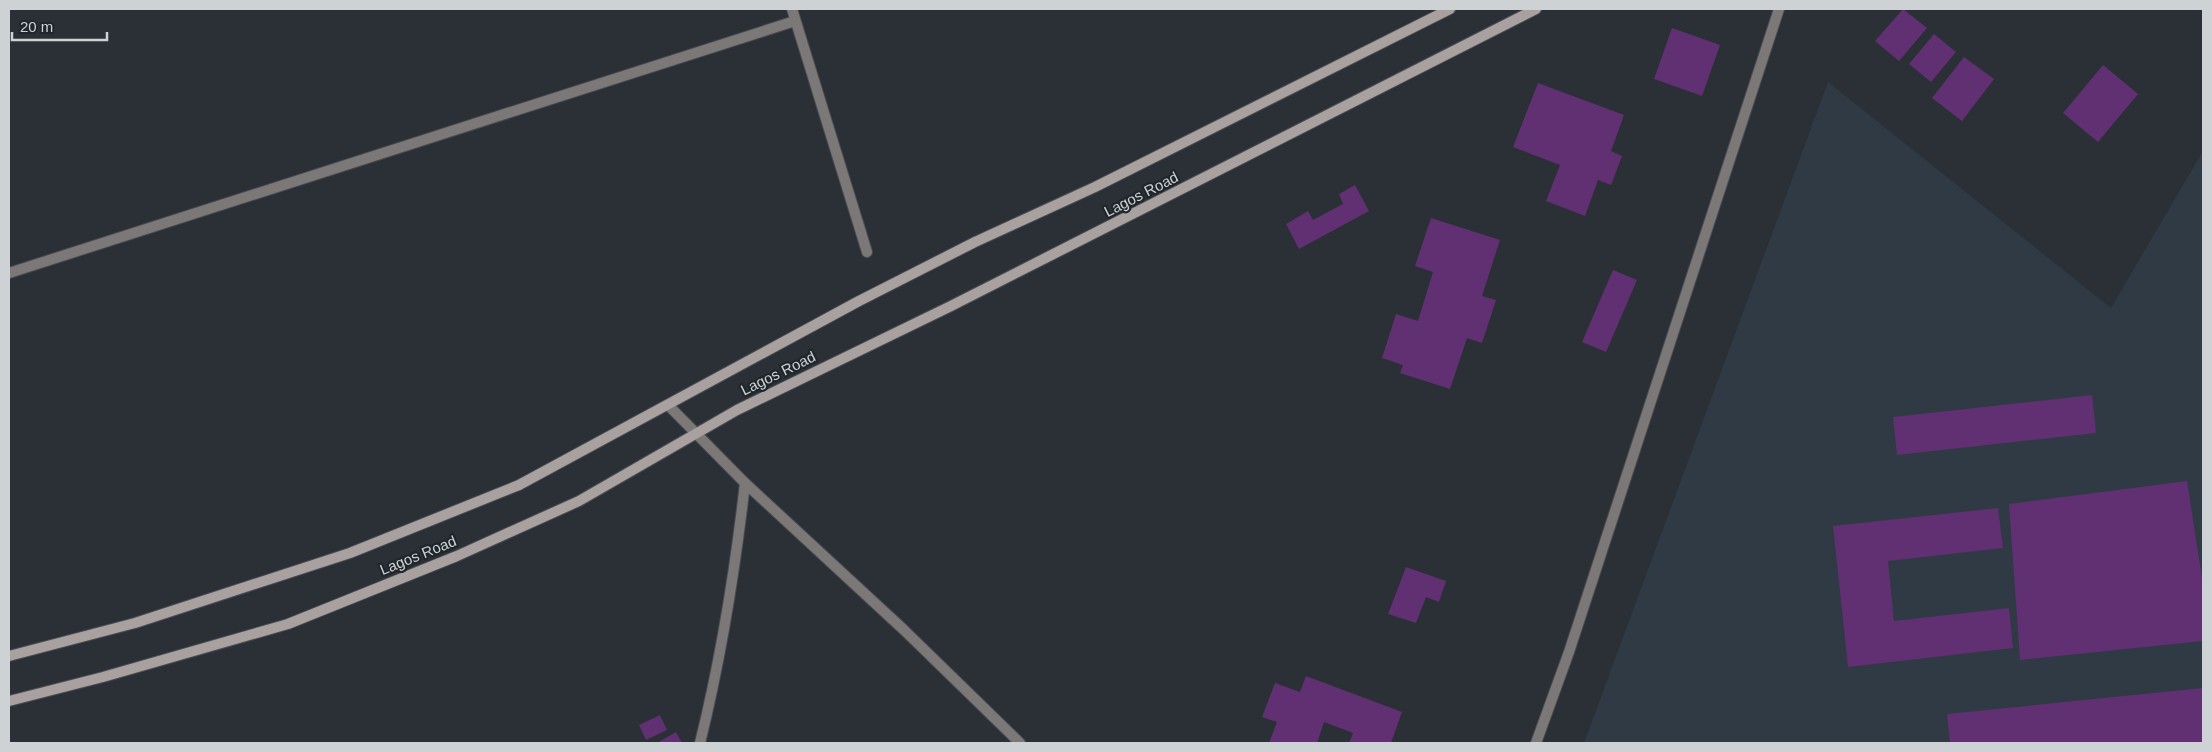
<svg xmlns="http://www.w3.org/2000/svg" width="2212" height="752" viewBox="0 0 2212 752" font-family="Helvetica,sans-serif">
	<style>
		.built { fill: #2f3a44 }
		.building { fill: #603073 }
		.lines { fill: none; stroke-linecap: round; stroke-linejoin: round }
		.street-casing { stroke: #484d53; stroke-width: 12 }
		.secondary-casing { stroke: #484d53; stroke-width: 12 }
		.street { stroke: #7d7878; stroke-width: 10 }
		.secondary { stroke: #a8a1a0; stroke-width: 10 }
		.labels { text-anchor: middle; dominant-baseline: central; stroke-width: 4.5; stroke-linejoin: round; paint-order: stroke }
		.street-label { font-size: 15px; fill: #ced2d5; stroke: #20272c }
	</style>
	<rect width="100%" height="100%" fill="#2a3036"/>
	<path class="built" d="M1828 82 2111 308 2203 151V743H1584Z"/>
	<path class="building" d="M1903 9 1927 28 1899 61 1875 41Z
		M1672 28 1720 45 1702 96 1654 79Z
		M1934 34 1956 52 1931 82 1909 64Z
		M1964 57 1994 79 1962 121 1932 98Z
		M2103 65 2138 94 2098 142 2063 113Z
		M1538 83 1624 115 1611 151 1622 156 1611 185 1598 180 1585 216 1546 201 1560 165 1513 147Z
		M1355 185 1369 211 1299 249 1286 224 1308 211 1313 220 1343 204 1339 194Z
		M1431 218 1500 240 1482 296 1496 300 1482 343 1467 338 1450 389 1400 373 1403 365 1382 358 1396 314 1418 321 1433 272 1415 266Z
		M1613 270 1637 280 1606 352 1582 342Z
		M2092 395 2096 433 1897 455 1893 417Z
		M2187 481 2203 584V641L2020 660 2009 504Z
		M1998 508 2003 548 1888 561 1894 621 2009 608 2013 648 1848 667 1833 526Z
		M1406 567 1446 581 1439 602 1426 597 1416 623 1388 614Z
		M1306 676 1402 712 1391 743H1349L1353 733 1324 722 1317 743H1269L1277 722 1262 717 1275 683 1300 692Z
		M2203 688V743H1950L1947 714Z
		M660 715 667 730 646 740 639 725Z
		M676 732 682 743H657Z"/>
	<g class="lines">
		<g class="street-casing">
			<path id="street" d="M792 9 867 252
				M9 273 795 21
				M668 405 745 483 904 630 1020 743
				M700 743C721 658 735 571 745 483
				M1536 743 1569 652 1779 9"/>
		</g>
		<g class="secondary-casing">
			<path id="secondary" d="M9 656 135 623 350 553 519 485 859 301 975 242 1095 187 1450 9
				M9 701 103 677 288 624 457 556 579 501 737 410 951 306 1536 9"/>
		</g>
		<use href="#street" class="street"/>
		<use href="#secondary" class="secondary"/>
	</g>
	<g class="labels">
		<g class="street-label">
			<text transform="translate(1141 194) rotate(-27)">Lagos Road</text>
			<text transform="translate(778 373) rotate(-26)">Lagos Road</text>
			<text transform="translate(418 555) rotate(-22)">Lagos Road</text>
		</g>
	</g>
	<rect width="2212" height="752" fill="none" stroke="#ced2d5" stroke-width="20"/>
	<path d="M12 32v8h95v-8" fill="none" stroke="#ced2d5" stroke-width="2.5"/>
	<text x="20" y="32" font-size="15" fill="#ced2d5" stroke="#20272c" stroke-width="4" paint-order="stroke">20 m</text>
</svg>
